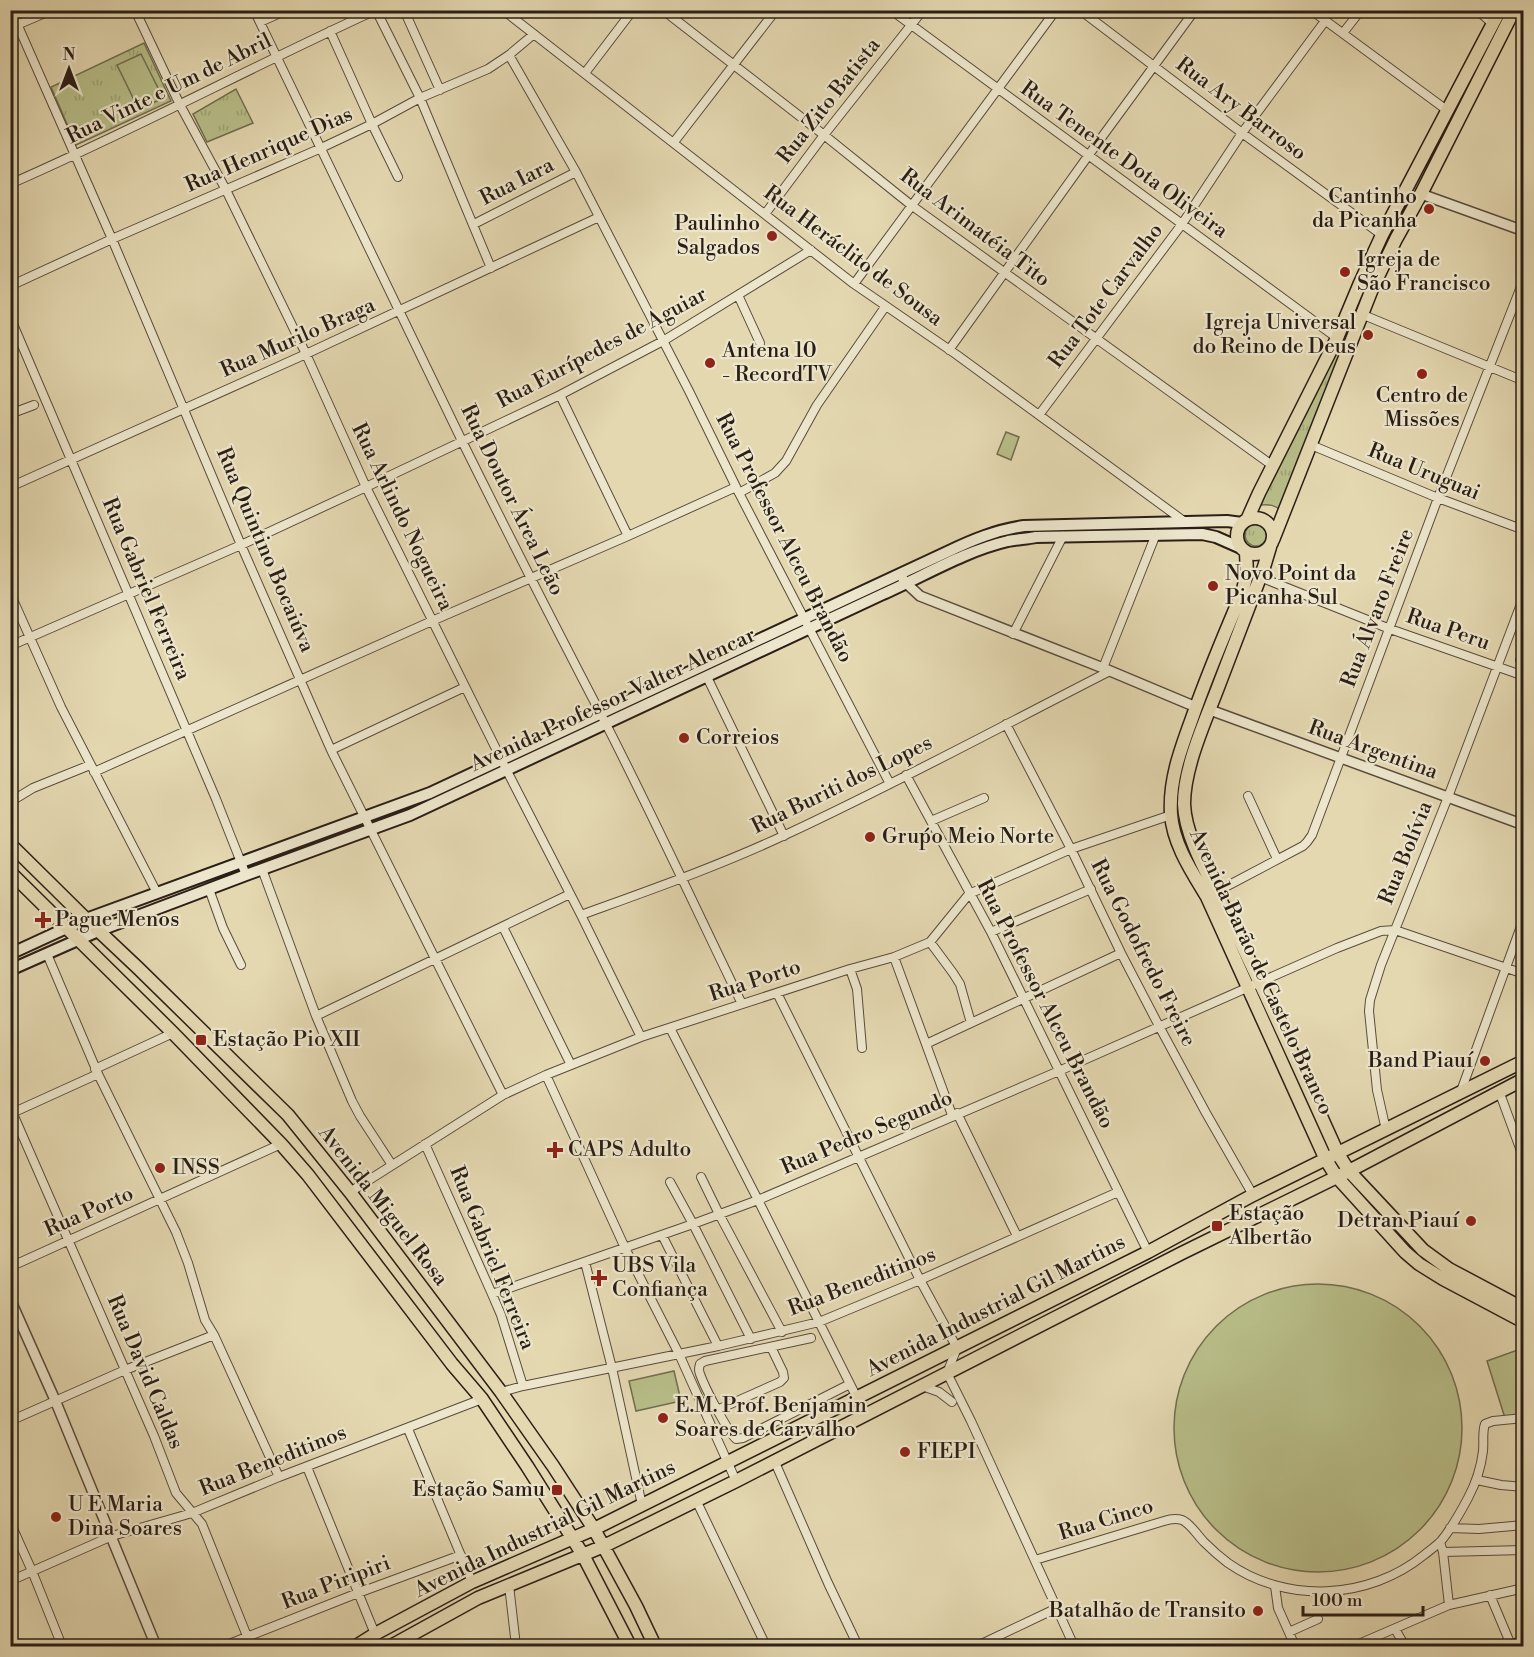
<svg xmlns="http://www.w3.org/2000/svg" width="1534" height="1657" viewBox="0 0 1534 1657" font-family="'Libre Bodoni',serif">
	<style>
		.grass { fill: url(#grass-tufts); stroke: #716e50; stroke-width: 1.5 }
		.pitch { fill: #b8be89; stroke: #716e50; stroke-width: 1.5 }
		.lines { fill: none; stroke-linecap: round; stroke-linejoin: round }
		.minor-casing { stroke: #584c3d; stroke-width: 10 }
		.tertiary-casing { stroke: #584c3d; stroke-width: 12 }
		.secondary-casing { stroke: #2a1e16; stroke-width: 14 }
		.primary-casing { stroke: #2a1e16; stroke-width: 15 }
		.minor { stroke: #ede6cc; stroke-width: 8 }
		.tertiary { stroke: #ede6cc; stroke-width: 9 }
		.secondary { stroke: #ede6cc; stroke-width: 10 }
		.primary { stroke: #e4d8b1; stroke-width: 12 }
		.poi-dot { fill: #8f2418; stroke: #ede6cc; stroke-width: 2 }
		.labels { text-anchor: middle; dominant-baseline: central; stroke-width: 4.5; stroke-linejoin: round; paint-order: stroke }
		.street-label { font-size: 21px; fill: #2a1e16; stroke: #ede6cc }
		.poi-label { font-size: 21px; fill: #2a1e16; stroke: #ede6cc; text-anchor: start }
	</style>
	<defs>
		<pattern id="grass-tufts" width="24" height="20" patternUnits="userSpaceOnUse" patternTransform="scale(1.5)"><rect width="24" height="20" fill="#b8be89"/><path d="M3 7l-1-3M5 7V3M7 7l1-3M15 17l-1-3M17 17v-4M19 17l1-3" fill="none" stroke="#9ea376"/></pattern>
	</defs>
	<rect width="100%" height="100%" fill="#e4d8b1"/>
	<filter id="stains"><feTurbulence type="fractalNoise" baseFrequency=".00333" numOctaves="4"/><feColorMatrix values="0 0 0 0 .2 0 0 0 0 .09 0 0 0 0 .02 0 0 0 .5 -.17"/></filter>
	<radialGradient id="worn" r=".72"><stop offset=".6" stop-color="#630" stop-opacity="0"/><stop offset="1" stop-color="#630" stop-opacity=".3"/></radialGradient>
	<path class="grass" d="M144 43 171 101 76 145 51 87Z
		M236 89 253 123 207 142 193 114Z
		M1351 332 1282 511C1275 505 1269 504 1260 505L1342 341Z
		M1245 535a11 11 0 1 1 22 0a11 11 0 1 1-22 0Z"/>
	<path class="pitch" d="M141 54 163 98 139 110 117 65Z
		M1006 432 1019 437 1011 460 997 454Z
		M1174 1428a144 144 0 1 1 288 0a144 144 0 1 1-288 0Z
		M1523 1348V1413L1505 1418 1487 1361Z
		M674 1371 681 1401 636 1411 629 1381Z"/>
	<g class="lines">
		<g class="minor-casing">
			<path id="minor" d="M11 10 112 239 241 545 331 750 503 1095
				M135 10 180 105 226 190 306 354 366 487 507 771 581 915 641 1037
				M254 10C323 154 392 298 462 441 509 536 557 630 606 724 653 816 697 911 742 1004
				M376 10 420 98 491 268
				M404 10 440 90
				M503 10 854 284 957 355 1185 522
				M663 10 824 135 911 205 1273 466
				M891 10 1337 338
				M1080 10 1242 133 1382 235
				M1311 10 1448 111
				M1477 10 1493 24
				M260 22 287 10
				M10 28 52 10
				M330 31 372 124 398 177
				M1343 33 1361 10
				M509 55 576 172 689 391 739 493 890 784
				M585 73 633 10
				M674 142 776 10
				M10 184C134 130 253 66 376 10
				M765 214 824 135 923 10
				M474 224 576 172
				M854 284 1056 10
				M10 286 112 239 319 149 372 124 420 98 488 69 509 55 534 34
				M738 295 760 343
				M1361 314 1524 381
				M10 317 216 799 246 875
				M949 350 1088 156 1195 10
				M560 395 628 536
				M10 414 34 405
				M1039 415 1182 224 1242 133 1325 21
				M1311 445 1438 498 1524 530
				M10 487 306 354 599 217
				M739 493 775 473 786 461 817 405 885 307
				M1260 577 1390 629 1524 676
				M10 593 61 707 157 893
				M1013 634 1063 536
				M10 646 241 545 366 487 560 395 663 341 811 250
				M1520 660 1524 651
				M1103 668 1156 534
				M707 677 784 836
				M1006 724 1071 849 1121 953 1159 1026 1206 1113 1253 1195
				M331 750 465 687
				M94 772 432 621 628 536 736 487
				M906 775 991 932 1148 1252
				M1248 796 1277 859
				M10 802 33 788 90 765
				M931 821 984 798
				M262 869 316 1016 352 1101 360 1116 392 1165
				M209 889 223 928 241 965
				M1214 893 1303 846 1307 842 1312 835 1438 498 1524 279
				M581 915C650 890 719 866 785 835 895 784 1002 726 1110 671
				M503 927 571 1065
				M991 932 1091 889
				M930 942 953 973 960 984 971 1023
				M47 954 98 1074 176 1232 188 1263 205 1320 214 1335 279 1477
				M894 957 952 1115
				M850 969 857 989 862 1048
				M777 993 920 1280 957 1348 947 1373 971 1421 1074 1646
				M316 1016 570 894
				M670 1028 758 1200 857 1398
				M926 1044 1121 953
				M95 1069 173 1033
				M546 1075 625 1248 679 1354 736 1481
				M1461 1091 1524 918
				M1499 1091 1524 1159
				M10 1107 154 1436 176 1493 202 1524 251 1646
				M957 1113 1017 1236
				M10 1114 98 1074
				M1386 1130 1377 1090 1369 1011 1370 1000 1381 965 1448 797 1524 596
				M425 1144 492 1294 501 1315 523 1386
				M701 1177 719 1214 782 1332
				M670 1182 693 1224 751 1339
				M350 1192 503 1095 546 1075 641 1037 850 969 894 957 930 942 969 894 1071 849 1171 815
				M662 1235 718 1346
				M585 1262 612 1368 642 1505
				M10 1267 281 1144
				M492 1294 693 1224 758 1200 1059 1071 1337 948 1381 931 1395 930 1524 974
				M811 1338 705 1361 700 1364C699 1369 698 1369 700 1374 705 1388 726 1429 736 1439L743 1438 850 1384
				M922 1386 939 1392 952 1402
				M501 1392 523 1386 718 1346 819 1322 920 1280 1118 1192
				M717 1410 780 1382 784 1378 783 1372 771 1347
				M10 1421 125 1370 214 1335
				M408 1429 472 1582
				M774 1460 828 1583 858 1646
				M307 1467 375 1634
				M1477 1480 1501 1485 1524 1487
				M696 1500 766 1646
				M10 1522 32 1571 62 1646
				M1450 1528 1479 1529 1524 1525
				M1440 1542 1443 1552 1524 1550
				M1443 1552 1449 1605
				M1035 1560 1164 1521C1170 1519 1176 1518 1182 1520 1190 1523 1198 1536 1204 1542 1212 1550 1220 1557 1228 1563 1286 1604 1369 1600 1424 1555 1429 1551 1436 1546 1441 1541 1452 1528 1460 1513 1468 1498 1476 1483 1481 1468 1483 1451 1484 1442 1482 1432 1485 1424L1493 1421 1524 1418
				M10 1581 112 1536 192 1513 279 1477 482 1399
				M509 1585 516 1646
				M1275 1586 1278 1608 1295 1646
				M1490 1595 1511 1645
				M1395 1629 1405 1646
				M1289 1632 1318 1619
				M224 1646 358 1593 461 1555
				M977 1646 1057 1608
				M1354 1646 1449 1605 1524 1588
				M1477 1646H1487
				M1506 1646 1524 1640"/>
		</g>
		<g class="tertiary-casing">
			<path id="tertiary" d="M1421 194 1524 231
				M903 579 906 583 920 596 1103 668 1196 707
				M1210 710 1524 825
				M10 1299 55 1400 156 1646"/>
		</g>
		<g class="secondary-casing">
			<path id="secondary" d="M10 954 86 919 430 793 947 552C972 540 996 530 1024 526L1227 521 1242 523
				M10 970 98 931 246 875 410 815 883 594C924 576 965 551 1008 541 1018 539 1027 539 1036 537L1202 534 1216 537 1241 548"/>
		</g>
		<g class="primary-casing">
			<path id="primary" d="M1237 536a18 18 0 1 1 36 0a18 18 0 1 1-36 0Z
				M1247 520 1259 493 1337 338 1360 283 1382 235 1500 10
				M1273 540 1372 289 1396 239 1421 194 1514 10
				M1270 547 1264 567C1248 608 1233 649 1217 690 1204 724 1184 768 1184 804 1185 841 1216 888 1231 922 1268 999 1303 1076 1338 1154L1349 1171 1423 1250 1449 1269 1524 1309
				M1246 552 1247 574 1242 593C1224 635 1206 678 1191 721 1180 751 1169 781 1171 814 1173 844 1192 872 1207 897L1326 1160 1336 1176 1405 1252 1419 1264 1443 1279 1524 1322
				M10 844 86 919 138 968 288 1115 350 1192 501 1392 553 1466 594 1529 636 1606 655 1646
				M10 872 173 1033 281 1144 308 1175 452 1364 482 1399 527 1466 583 1555 630 1646
				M356 1646 375 1634 472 1582 594 1529 1148 1252 1253 1195 1524 1061
				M391 1646 478 1598 604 1546 736 1481 1182 1253 1349 1171 1524 1079"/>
		</g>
		<use href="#minor" class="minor"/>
		<use href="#tertiary" class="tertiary"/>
		<use href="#secondary" class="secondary"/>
		<use href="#primary" class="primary"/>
	</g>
	<g class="poi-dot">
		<circle cx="1429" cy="209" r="6"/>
		<circle cx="772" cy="236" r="6"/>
		<circle cx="1345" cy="272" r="6"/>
		<circle cx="1368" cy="335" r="6"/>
		<circle cx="710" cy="363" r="6"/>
		<circle cx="1422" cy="374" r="6"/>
		<circle cx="1213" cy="586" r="6"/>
		<circle cx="684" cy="738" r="6"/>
		<circle cx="870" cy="837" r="6"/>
		<path d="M40 911h6v6h6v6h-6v6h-6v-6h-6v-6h6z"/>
		<rect x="195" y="1034" width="12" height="12" rx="3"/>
		<circle cx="1485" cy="1061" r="6"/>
		<path d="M552 1141h6v6h6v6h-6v6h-6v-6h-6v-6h6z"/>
		<circle cx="160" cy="1168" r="6"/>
		<circle cx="1471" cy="1221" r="6"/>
		<rect x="1211" y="1220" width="12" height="12" rx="3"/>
		<path d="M596 1269h6v6h6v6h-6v6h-6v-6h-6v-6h6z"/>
		<circle cx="663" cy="1418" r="6"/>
		<circle cx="905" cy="1452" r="6"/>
		<rect x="551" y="1484" width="12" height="12" rx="3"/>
		<circle cx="56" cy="1517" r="6"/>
		<circle cx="1258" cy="1611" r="6"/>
	</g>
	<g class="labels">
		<g class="street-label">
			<text transform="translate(169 89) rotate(-26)">Rua Vinte e Um de Abril</text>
			<text transform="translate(829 101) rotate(-52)">Rua Zito Batista</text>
			<text transform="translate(1241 109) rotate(37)">Rua Ary Barroso</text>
			<text transform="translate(269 150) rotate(-24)">Rua Henrique Dias</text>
			<text transform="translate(1124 160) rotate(36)">Rua Tenente Dota Oliveira</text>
			<text transform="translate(517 182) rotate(-27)">Rua Iara</text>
			<text transform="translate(975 228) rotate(37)">Rua Arimatéia Tito</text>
			<text transform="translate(853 256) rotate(37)">Rua Heráclito de Sousa</text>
			<text transform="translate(1106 296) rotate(-53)">Rua Tote Carvalho</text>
			<text transform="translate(298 338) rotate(-24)">Rua Murilo Braga</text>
			<text transform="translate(602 348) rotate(-28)">Rua Eurípedes de Aguiar</text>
			<text transform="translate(1424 472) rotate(22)">Rua Uruguai</text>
			<text transform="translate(512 500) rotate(64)">Rua Doutor Área Leão</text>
			<text transform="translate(402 517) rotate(64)">Rua Arlindo Nogueira</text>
			<text transform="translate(784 538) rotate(63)">Rua Professor Alceu Brandão</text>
			<text transform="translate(265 550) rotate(67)">Rua Quintino Bocaiúva</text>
			<text transform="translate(146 589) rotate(67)">Rua Gabriel Ferreira</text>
			<text transform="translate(1378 608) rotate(-69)">Rua Álvaro Freire</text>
			<text transform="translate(1448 630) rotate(19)">Rua Peru</text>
			<text transform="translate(613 700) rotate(-25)">Avenida Professor Valter Alencar</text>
			<text transform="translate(1373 750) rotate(20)">Rua Argentina</text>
			<text transform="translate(842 785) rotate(-26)">Rua Buriti dos Lopes</text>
			<text transform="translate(1406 853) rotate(-68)">Rua Bolívia</text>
			<text transform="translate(1143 953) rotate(63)">Rua Godofredo Freire</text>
			<text transform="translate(1261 972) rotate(65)">Avenida Barão de Castelo Branco</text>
			<text transform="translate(755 981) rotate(-18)">Rua Porto</text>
			<text transform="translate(1045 1004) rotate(63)">Rua Professor Alceu Brandão</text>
			<text transform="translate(867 1133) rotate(-23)">Rua Pedro Segundo</text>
			<text transform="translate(383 1206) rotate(52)">Avenida Miguel Rosa</text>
			<text transform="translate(89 1212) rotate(-24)">Rua Porto</text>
			<text transform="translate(492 1258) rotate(68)">Rua Gabriel Ferreira</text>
			<text transform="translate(862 1282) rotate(-21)">Rua Beneditinos</text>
			<text transform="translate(996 1306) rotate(-27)">Avenida Industrial Gil Martins</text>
			<text transform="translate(145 1372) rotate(67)">Rua David Caldas</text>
			<text transform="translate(273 1461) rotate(-22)">Rua Beneditinos</text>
			<text transform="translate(1106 1520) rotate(-17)">Rua Cinco</text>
			<text transform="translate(545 1529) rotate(-26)">Avenida Industrial Gil Martins</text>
			<text transform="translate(336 1583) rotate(-21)">Rua Piripiri</text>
		</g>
		<g class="poi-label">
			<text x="1417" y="197" text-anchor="end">Cantinho<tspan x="1417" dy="24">da Picanha</tspan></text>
			<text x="760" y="224" text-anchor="end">Paulinho<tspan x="760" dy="24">Salgados</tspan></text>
			<text x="1357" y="260">Igreja de<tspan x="1357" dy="24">São Francisco</tspan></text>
			<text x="1356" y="323" text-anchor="end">Igreja Universal<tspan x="1356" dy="24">do Reino de Deus</tspan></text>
			<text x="722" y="351">Antena 10<tspan x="722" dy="24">- RecordTV</tspan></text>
			<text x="1422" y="396" text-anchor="middle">Centro de<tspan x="1422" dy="24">Missões</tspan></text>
			<text x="1225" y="574">Novo Point da<tspan x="1225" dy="24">Picanha Sul</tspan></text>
			<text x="696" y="738">Correios</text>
			<text x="882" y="837">Gruṕo Meio Norte</text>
			<text x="55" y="920">Pague Menos</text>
			<text x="213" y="1040">Estação Pio XII</text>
			<text x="1473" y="1061" text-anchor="end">Band Piauí</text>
			<text x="568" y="1150">CAPS Adulto</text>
			<text x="172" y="1168">INSS</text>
			<text x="1229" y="1214">Estação<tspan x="1229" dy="24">Albertão</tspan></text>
			<text x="1459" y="1221" text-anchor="end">Detran Piauí</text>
			<text x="612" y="1266">UBS Vila<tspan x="612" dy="24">Confiança</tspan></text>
			<text x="675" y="1406">E.M. Prof. Benjamin<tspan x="675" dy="24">Soares de Carvalho</tspan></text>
			<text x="917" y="1452">FIEPI</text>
			<text x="545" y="1490" text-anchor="end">Estação Samu</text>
			<text x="68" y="1505">U E Maria<tspan x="68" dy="24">Dina Soares</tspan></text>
			<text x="1246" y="1611" text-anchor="end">Batalhão de Transito</text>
		</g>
	</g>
	<rect width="1534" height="1657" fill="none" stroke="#e4d8b1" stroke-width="36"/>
	<rect x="12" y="12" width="1510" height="1633" fill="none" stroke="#2a1e16" stroke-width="3"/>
	<rect x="18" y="18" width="1498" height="1621" fill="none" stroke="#2a1e16" stroke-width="1.5"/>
	<g transform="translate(69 69)" stroke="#ede6cc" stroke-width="4.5" paint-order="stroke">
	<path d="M0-4.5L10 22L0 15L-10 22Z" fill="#2a1e16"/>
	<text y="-9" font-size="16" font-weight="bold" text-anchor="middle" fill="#2a1e16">N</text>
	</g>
	<path d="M1303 1606v9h120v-9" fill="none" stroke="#2a1e16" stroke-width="3"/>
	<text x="1312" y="1606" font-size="18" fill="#2a1e16" stroke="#ede6cc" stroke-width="4.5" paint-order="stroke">100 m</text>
	<rect width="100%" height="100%" filter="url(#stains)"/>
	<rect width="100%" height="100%" fill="url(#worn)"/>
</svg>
